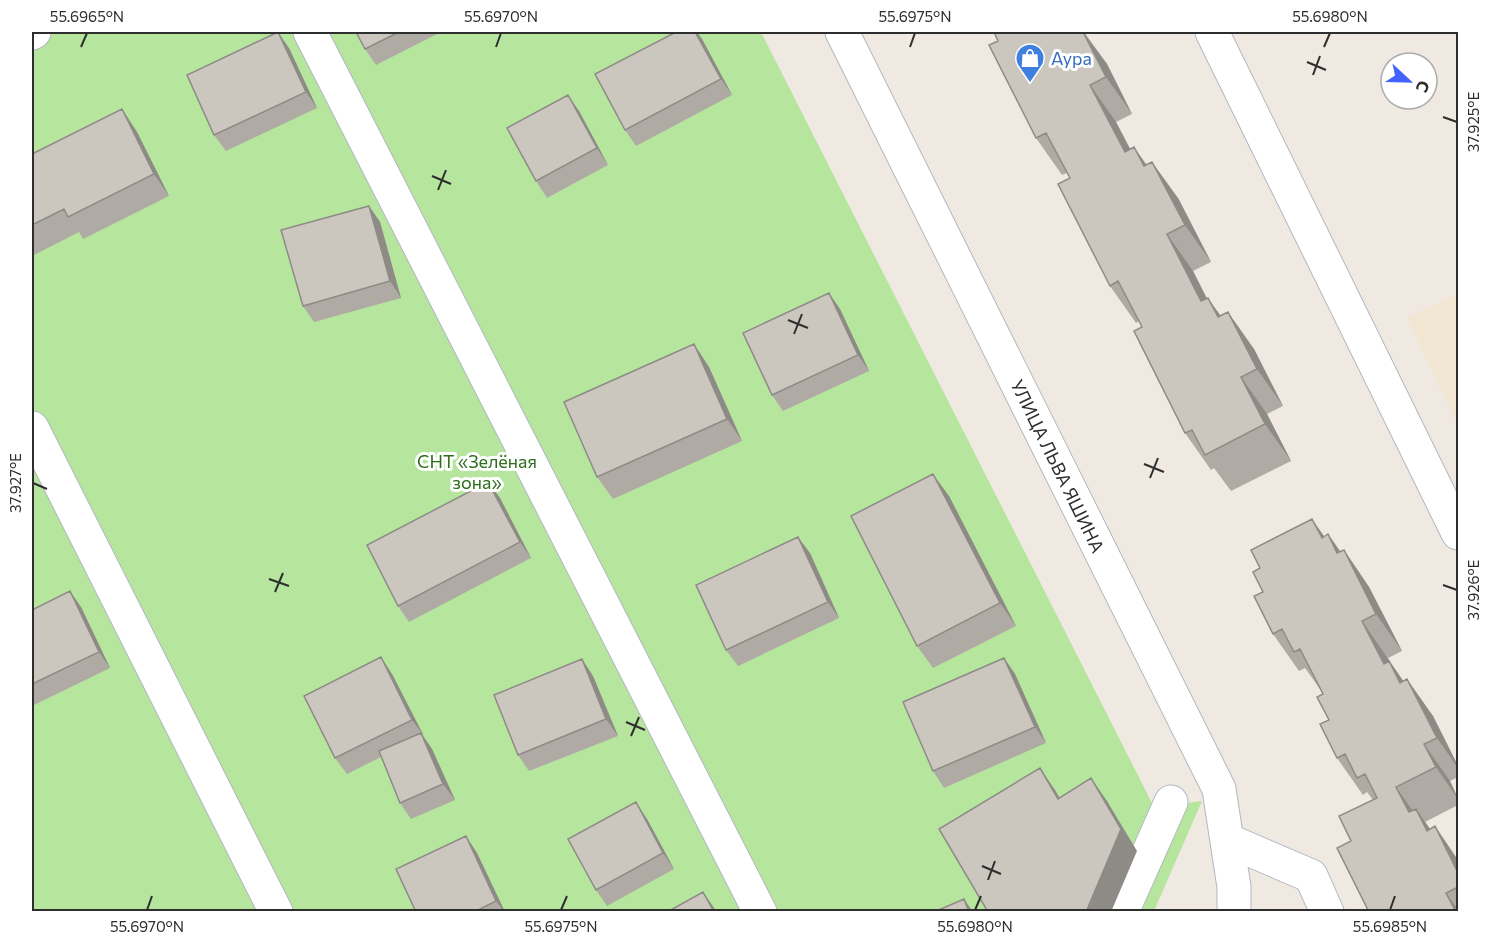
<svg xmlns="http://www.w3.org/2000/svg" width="1490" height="943" viewBox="0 0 1490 943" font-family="Commissioner,sans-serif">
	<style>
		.education { fill: #f0e6d1 }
		.green { fill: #b6e59e }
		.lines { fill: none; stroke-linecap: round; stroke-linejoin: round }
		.minor-casing { stroke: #b4b7c1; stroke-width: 35 }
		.minor { stroke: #fff; stroke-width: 33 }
		.wall { fill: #afaba4 }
		.shaded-wall { fill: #8e8b86 }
		.building { fill: #cbc7bf; stroke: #8e8b86; stroke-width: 1.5 }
		.ticks { fill: none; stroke: #2e2e2e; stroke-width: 2 }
		.labels { text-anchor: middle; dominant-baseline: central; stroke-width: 6; stroke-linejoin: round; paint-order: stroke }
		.shop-label { font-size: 18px; fill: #366cbe; stroke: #fff; text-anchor: start }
		.park-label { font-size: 18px; fill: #2c6e1b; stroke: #fff }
		.street-label { font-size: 18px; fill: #2e2e2e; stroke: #fff }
		.neatline { fill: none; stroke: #2e2e2e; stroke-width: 2 }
		.ticks-label { font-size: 15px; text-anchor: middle; fill: #2e2e2e }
	</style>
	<rect width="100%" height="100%" fill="#efe9e1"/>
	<path class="education" d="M1458 294V425L1407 318Z"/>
	<path class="green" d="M32 32H761L1154 807 1202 801 1154 911H32Z"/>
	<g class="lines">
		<g class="minor-casing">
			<path id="minor" d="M310 32 760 912
				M842 32 1219 789 1234 887V912
				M1212 32 1458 533
				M32 33 34 32
				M32 428 276 912
				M1227 840 1311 876 1327 912
				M1122 912 1171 802"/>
		</g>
		<use href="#minor" class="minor"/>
	</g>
	<path class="wall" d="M356 32H441L376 65 365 49Z
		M994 32H1084L1107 64 1132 114 1116 122 1130 149 1146 165 1178 198 1211 262 1193 271 1207 299 1221 316 1254 349 1283 406 1267 414 1291 461 1231 491 1214 468 1211 470 1185 433 1142 327 1139 321 1136 323 1110 286 1070 178 1067 173 1062 175 1036 138 998 41Z
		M702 39 732 95 636 146 625 130Z
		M289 48 317 108 226 151 214 135Z
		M122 109 137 132 169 196 83 239 79 232 32 256V154Z
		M579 111 608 165 547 198 536 181Z
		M369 206 380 222 401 298 314 322 303 306Z
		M840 309 869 371 783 411 772 395Z
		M694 344 709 367 742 441 613 499 597 477Z
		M488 482 500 498 531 558 409 622 398 606Z
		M949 496 1016 626 933 668 917 646Z
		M1328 534 1340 552 1344 550 1369 587 1402 651 1388 658 1392 665 1403 681 1433 716 1458 766V777L1450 781 1458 798V805L1425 822 1430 829 1458 860V912L1351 841 1373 800 1367 792 1363 795 1337 758 1323 694 1321 689H1320L1305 668 1299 671 1273 634 1263 592 1325 537Z
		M810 553 839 618 738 666 726 650Z
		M81 607 110 668 32 706V610Z
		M1004 658 1015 674 1046 743 944 788 933 771Z
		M392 674 423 736 432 749 455 800 411 819 400 803 381 757 347 774 335 758Z
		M593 676 618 736 529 771 518 755Z
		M647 819 674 869 607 906 596 890Z
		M477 853 505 912H416Z"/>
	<path class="shaded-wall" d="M278 32 289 48 317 108 306 92Z
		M695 32H697L702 39 732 95 721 79Z
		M1083 32 1107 64 1132 114 1106 77Z
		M1090 85 1116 122 1151 189 1125 152Z
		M568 95 579 111 608 165 597 148Z
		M122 109 137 132 169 196 154 174Z
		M1134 147 1160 184 1144 166Z
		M1152 162 1178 198 1211 262 1185 225Z
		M369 206 380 222 401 298 390 281Z
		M1167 234 1193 271 1227 338 1201 301Z
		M829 293 840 309 869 371 858 355Z
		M1208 298 1234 335 1218 317Z
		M1228 312 1254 349 1283 406 1257 369Z
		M694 344 709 367 742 441 727 419Z
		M1241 377 1267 414 1291 461 1265 424Z
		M933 474 949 496 1016 626 1000 603Z
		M488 482 500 498 531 558 520 542Z
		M1312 519 1338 556 1322 538Z
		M1328 534 1354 571 1337 553Z
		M798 537 810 553 839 618 828 602Z
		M1344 550 1369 587 1402 651 1376 614Z
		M70 591 81 607 110 668 99 652Z
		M1362 621 1415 698 1426 720 1384 664Z
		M381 657 392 674 424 736 412 720Z
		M1004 658 1015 674 1046 743 1035 727Z
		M582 659 593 676 618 736 606 719Z
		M1407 679 1433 716 1458 766V768L1437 738Z
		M421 733 432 749 455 800 443 784Z
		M1424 744 1450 781 1458 799 1436 767Z
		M1040 768 1055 790 1073 821 1058 799Z
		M1091 778 1107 801 1137 851 1111 912H1086Z
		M1396 787 1422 824 1409 812Z
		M636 802 647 819 674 869 663 853Z
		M1416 809 1442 846 1427 831Z
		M1435 826 1458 860V873Z
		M466 836 477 853 505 912H504L496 901Z
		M703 892 717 912H714Z
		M1446 893 1458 910V912H1456Z
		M964 899 973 912H969Z"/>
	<path class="building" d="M278 32 306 92 214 135 187 75Z
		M356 32H399L365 49Z
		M676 32H695L721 79 625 130 595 74Z
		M994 32H1083L1106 77 1090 85 1125 152 1134 147 1144 166 1152 162 1185 225 1167 234 1201 301 1208 298 1218 317 1228 312 1257 369 1241 377 1265 424 1205 455 1192 430 1185 433 1134 331 1142 327 1118 281 1110 286 1058 184 1070 178 1046 133 1036 138 989 45 998 41Z
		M568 95 597 148 536 181 507 128Z
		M122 109 154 174 68 217 64 209 32 225V154Z
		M369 206 390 281 303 306 281 230Z
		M829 293 858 355 772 395 743 333Z
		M694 344 727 419 597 477 564 402Z
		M933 474 1000 603 917 646 851 516Z
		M488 482 520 542 398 606 367 545Z
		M1312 519 1322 538 1328 534 1337 553 1344 550 1376 614 1362 621 1384 664 1389 661 1400 683 1407 679 1437 738 1424 744 1436 767 1396 787 1409 812 1416 809 1427 831 1435 826 1458 873V887L1446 893 1456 912H1369L1337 848 1351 841 1339 816 1377 798 1365 774 1357 778 1345 754 1337 758 1320 724 1329 720 1317 697 1323 694 1300 649 1294 652 1282 629 1273 634 1254 596 1263 592 1253 572 1260 568 1251 550Z
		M798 537 828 602 726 650 696 585Z
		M70 591 99 652 32 684V610Z
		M381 657 412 720 335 758 304 696Z
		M1004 658 1035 727 933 771 903 702Z
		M582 659 606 719 518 755 494 695Z
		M421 733 443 784 400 803 379 751Z
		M1040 768 1058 799 1091 778 1121 829 1086 912H988L939 829Z
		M636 802 663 853 596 890 568 839Z
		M466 836 496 901 474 912H416L396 869Z
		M703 892 714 912H667Z
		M964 899 969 912H934Z"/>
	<path class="ticks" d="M81 47 87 33M496 47 501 33M910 47 915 33M1324 47 1330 33M1307 62 1326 70M1313 75 1320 56M1443 117 1457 122M432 176 451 184M438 190 446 170M788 320 808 328M794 334 802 314M1144 464 1164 472M1150 478 1158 458M33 483 47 489M269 579 289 586M1443 585 1457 590M275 592 283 573M626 722 645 730M631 736 639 717M982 866 1001 874M988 880 995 861M147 910 152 896M561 910 567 896M975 910 981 896M1390 910 1395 896"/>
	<defs>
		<g id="shop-pin" transform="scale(1.5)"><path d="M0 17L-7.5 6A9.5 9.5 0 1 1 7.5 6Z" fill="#3f7fe0" stroke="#fff"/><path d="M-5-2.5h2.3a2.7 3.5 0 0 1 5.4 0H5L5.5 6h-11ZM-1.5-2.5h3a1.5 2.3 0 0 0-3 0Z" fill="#fff"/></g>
	</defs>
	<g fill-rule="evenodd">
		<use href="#shop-pin" x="1030" y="58"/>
	</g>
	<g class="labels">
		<g class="shop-label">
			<text x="1051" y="58">Аура</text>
		</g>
		<g class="park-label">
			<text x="477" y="461">СНТ «Зелёная<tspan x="477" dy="21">зона»</tspan></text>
		</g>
		<g class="street-label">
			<text transform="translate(1058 466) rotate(64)">УЛИЦА ЛЬВА ЯШИНА</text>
		</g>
	</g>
	<rect width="1490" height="943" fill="none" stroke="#ffffff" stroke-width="66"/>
	<g transform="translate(1409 81) rotate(112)"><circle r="28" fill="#ffffff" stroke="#ababab" stroke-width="1.5"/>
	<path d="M0-4.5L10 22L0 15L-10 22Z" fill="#4264fb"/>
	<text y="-9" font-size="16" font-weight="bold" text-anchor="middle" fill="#2e2e2e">С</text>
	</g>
	<rect x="33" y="33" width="1424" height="877" class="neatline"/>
	<g class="ticks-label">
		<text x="87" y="22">55.6965°N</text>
		<text x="501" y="22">55.6970°N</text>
		<text x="915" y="22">55.6975°N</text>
		<text x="1330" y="22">55.6980°N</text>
		<text transform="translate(1474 122) rotate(-90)" y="5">37.925°E</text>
		<text transform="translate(16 483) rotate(-90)" y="5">37.927°E</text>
		<text transform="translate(1474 590) rotate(-90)" y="5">37.926°E</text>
		<text x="147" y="932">55.6970°N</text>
		<text x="561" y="932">55.6975°N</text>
		<text x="975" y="932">55.6980°N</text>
		<text x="1390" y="932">55.6985°N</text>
	</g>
</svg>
